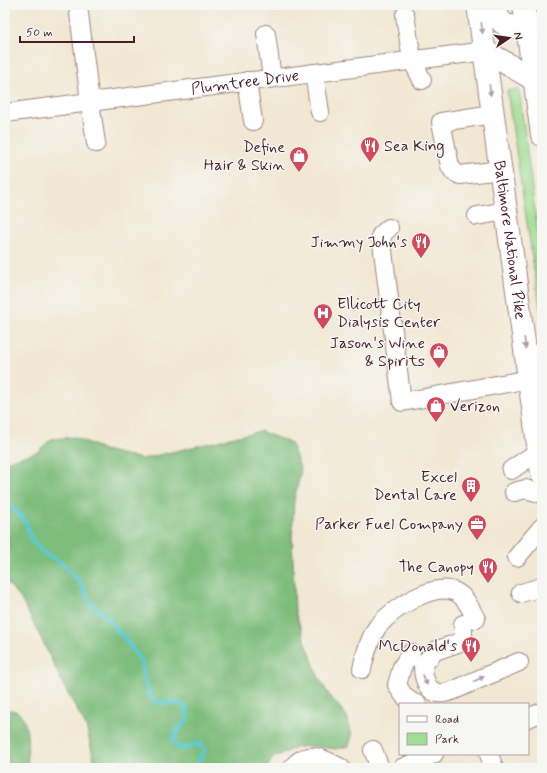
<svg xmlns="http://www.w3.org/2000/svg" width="547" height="773" viewBox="0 0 547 773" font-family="Mynerve,sans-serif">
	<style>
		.green { fill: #9fde93; stroke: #747e5f }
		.forest { fill: #7fbd7d; stroke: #646e54 }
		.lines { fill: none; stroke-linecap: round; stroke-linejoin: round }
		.stream { stroke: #5cc9d1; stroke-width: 4.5 }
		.minor-casing { stroke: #9e837e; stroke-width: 20 }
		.major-casing { stroke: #9e837e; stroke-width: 24 }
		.minor { stroke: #fff; stroke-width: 18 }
		.major { stroke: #fff; stroke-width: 22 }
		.oneway { fill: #ae9aa0 }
		.labels { text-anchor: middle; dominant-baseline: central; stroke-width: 3; stroke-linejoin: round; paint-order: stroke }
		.street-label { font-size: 16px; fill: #4a1f2b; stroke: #f6f6f2 }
		.poi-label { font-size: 16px; fill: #4a1f2b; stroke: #f6f6f2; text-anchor: end }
	</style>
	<rect width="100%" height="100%" fill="#f6f6f2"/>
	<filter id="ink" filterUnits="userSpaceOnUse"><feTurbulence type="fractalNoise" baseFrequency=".025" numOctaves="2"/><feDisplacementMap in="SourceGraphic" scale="8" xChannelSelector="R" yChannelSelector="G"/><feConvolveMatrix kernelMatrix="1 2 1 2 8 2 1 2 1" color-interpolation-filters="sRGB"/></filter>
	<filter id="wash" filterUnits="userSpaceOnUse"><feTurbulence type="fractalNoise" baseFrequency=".012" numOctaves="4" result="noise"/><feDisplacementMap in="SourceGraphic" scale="16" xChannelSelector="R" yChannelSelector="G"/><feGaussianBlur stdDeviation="0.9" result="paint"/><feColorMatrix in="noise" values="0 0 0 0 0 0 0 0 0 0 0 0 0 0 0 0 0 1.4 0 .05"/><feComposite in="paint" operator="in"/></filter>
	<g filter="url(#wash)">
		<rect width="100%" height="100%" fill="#f1e7d2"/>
		<path class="green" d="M519 89 542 266V322L507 91Z"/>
		<path class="forest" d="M260 431 291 443 301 471 294 500 292 537 295 612 318 676 329 695 347 716 352 736 349 746 335 749 314 746 297 747 273 758 267 768H96L86 726 67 692 39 634 21 599 5 580V462L37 452 51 439 75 437 104 450 142 459Z
			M5 710C11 710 16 710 20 714 30 723 27 755 28 768H5Z"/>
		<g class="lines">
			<path class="stream" d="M5 505 13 507 26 523 31 539 45 554 59 561 79 581 91 604 110 621 141 660 145 681 151 698 158 703H178L187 709V720L181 726 173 739 175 745 183 749 201 743 204 751 198 761 200 768"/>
		</g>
	</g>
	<g filter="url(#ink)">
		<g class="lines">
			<g class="minor-casing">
				<g id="minor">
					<path d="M78 5 90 102 96 143"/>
					<path d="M405 15 412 60 422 80"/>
					<path d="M266 34 272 78"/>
					<path d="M314 73 320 112"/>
					<path d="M247 81 253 121"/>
					<path id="s1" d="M5 113 485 51"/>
					<path d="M493 114 441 122 450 166 454 172 460 175 501 170"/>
					<path d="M477 216 506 211"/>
					<path d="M389 228 381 235 402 402 530 379"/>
					<path d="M511 470 539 451"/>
					<path d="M514 492 526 489 542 494"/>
					<path d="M517 557 542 527"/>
					<path d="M521 593 542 587"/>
					<path d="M463 624V641L435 651 423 665C423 678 427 695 444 693 452 692 462 687 470 683 486 676 503 669 519 662"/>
					<path d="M411 653 402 667 397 685C402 693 407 702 417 704"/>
					<path d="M362 669C365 655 370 637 378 626 393 609 433 581 456 592 466 597 471 610 476 619"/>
					<path d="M528 718 542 712"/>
					<path d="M373 750 380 768"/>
					<path d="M489 754 494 768"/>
					<path d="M292 768C308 748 323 759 341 768"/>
					<path d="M402 768 434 754"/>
				</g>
			</g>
			<g class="major-casing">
				<g id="major">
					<path id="s2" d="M478 5 542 474"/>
					<path d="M495 5C498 26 508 29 527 25"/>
					<path d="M524 5 542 135"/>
					<path d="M485 51 535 80"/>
				</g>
			</g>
			<use href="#minor" class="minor"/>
			<use href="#major" class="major"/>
		</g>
		<defs><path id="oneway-solid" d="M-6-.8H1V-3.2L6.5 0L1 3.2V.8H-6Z"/></defs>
		<g class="oneway">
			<use href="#oneway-solid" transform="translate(482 28) rotate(82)"/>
			<use href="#oneway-solid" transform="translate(490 90) rotate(83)"/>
			<use href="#oneway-solid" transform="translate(525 343) rotate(82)"/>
			<use href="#oneway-solid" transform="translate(479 679) rotate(-24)"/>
			<use href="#oneway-solid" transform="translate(425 680) rotate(68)"/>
		</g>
	</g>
	<defs>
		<g id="restaurant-pin" transform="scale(1)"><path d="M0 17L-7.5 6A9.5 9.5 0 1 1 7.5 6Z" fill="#d1495b" stroke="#f6f6f2"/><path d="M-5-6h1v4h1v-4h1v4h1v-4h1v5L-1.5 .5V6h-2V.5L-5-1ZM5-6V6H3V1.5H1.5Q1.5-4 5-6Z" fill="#fff"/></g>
		<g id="shop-pin" transform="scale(1)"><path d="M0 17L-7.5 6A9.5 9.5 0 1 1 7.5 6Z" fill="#d1495b" stroke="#f6f6f2"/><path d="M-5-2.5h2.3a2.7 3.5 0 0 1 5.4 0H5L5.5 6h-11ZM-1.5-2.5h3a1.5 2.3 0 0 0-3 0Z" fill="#fff"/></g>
		<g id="hospital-pin" transform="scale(1)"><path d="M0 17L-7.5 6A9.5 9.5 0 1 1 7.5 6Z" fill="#d1495b" stroke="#f6f6f2"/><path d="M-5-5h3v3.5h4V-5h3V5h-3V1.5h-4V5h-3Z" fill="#fff"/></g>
		<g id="building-pin" transform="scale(1)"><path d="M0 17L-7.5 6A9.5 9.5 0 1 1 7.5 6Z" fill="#d1495b" stroke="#f6f6f2"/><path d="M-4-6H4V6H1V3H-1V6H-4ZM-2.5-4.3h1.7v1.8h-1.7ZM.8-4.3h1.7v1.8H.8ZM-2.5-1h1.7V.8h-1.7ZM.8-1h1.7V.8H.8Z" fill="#fff"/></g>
		<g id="office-pin" transform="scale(1)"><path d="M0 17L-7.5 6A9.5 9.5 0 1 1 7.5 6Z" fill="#d1495b" stroke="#f6f6f2"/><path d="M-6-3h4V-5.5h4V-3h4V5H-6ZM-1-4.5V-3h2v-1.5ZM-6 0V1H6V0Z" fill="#fff"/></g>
	</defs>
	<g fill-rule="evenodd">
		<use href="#restaurant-pin" x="370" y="146"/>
		<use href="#shop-pin" x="299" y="156"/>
		<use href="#restaurant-pin" x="421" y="242"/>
		<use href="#hospital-pin" x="323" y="313"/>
		<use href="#shop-pin" x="439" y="352"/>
		<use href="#shop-pin" x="436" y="406"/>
		<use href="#building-pin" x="471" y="486"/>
		<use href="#office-pin" x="477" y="524"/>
		<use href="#restaurant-pin" x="488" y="567"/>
		<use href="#restaurant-pin" x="471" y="646"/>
	</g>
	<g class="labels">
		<g class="street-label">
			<text stroke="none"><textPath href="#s1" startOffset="242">Plumtree Drive</textPath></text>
			<text stroke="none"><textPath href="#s2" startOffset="237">Baltimore National Pike</textPath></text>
		</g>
		<g class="poi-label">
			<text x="384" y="146" text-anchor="start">Sea King</text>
			<text x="285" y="147">Define<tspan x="285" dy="18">Hair &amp; Skin</tspan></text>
			<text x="407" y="242">Jimmy John's</text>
			<text x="337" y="304" text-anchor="start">Ellicott City<tspan x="337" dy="18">Dialysis Center</tspan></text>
			<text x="425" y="343">Jason's Wine<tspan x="425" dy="18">&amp; Spirits</tspan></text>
			<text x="450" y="406" text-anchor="start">Verizon</text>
			<text x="457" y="477">Excel<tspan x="457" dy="18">Dental Care</tspan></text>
			<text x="463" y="524">Parker Fuel Company</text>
			<text x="474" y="567">The Canopy</text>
			<text x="457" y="646">McDonald's</text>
		</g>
	</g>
	<rect width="547" height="773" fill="none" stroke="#f6f6f2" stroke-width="20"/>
	<rect x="399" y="703" width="130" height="52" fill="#f6f6f2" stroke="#b1a0a2"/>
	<rect x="407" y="716" width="20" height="6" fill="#ffffff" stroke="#b1a0a2"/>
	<text x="435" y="723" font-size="12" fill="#4a1f2b">Road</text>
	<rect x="407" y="733" width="20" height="12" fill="#9fde93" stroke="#b1a0a2"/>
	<text x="435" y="743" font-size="12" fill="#4a1f2b">Park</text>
	<g transform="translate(509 38) rotate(77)" stroke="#f6f6f2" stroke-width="3" paint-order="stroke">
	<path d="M0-3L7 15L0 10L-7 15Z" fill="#4a1f2b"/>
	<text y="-6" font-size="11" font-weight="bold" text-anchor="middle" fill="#4a1f2b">N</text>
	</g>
	<path d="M20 36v6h114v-6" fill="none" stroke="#4a1f2b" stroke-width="2"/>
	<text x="26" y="36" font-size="12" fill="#4a1f2b" stroke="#f6f6f2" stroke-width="3" paint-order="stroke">50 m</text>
</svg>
